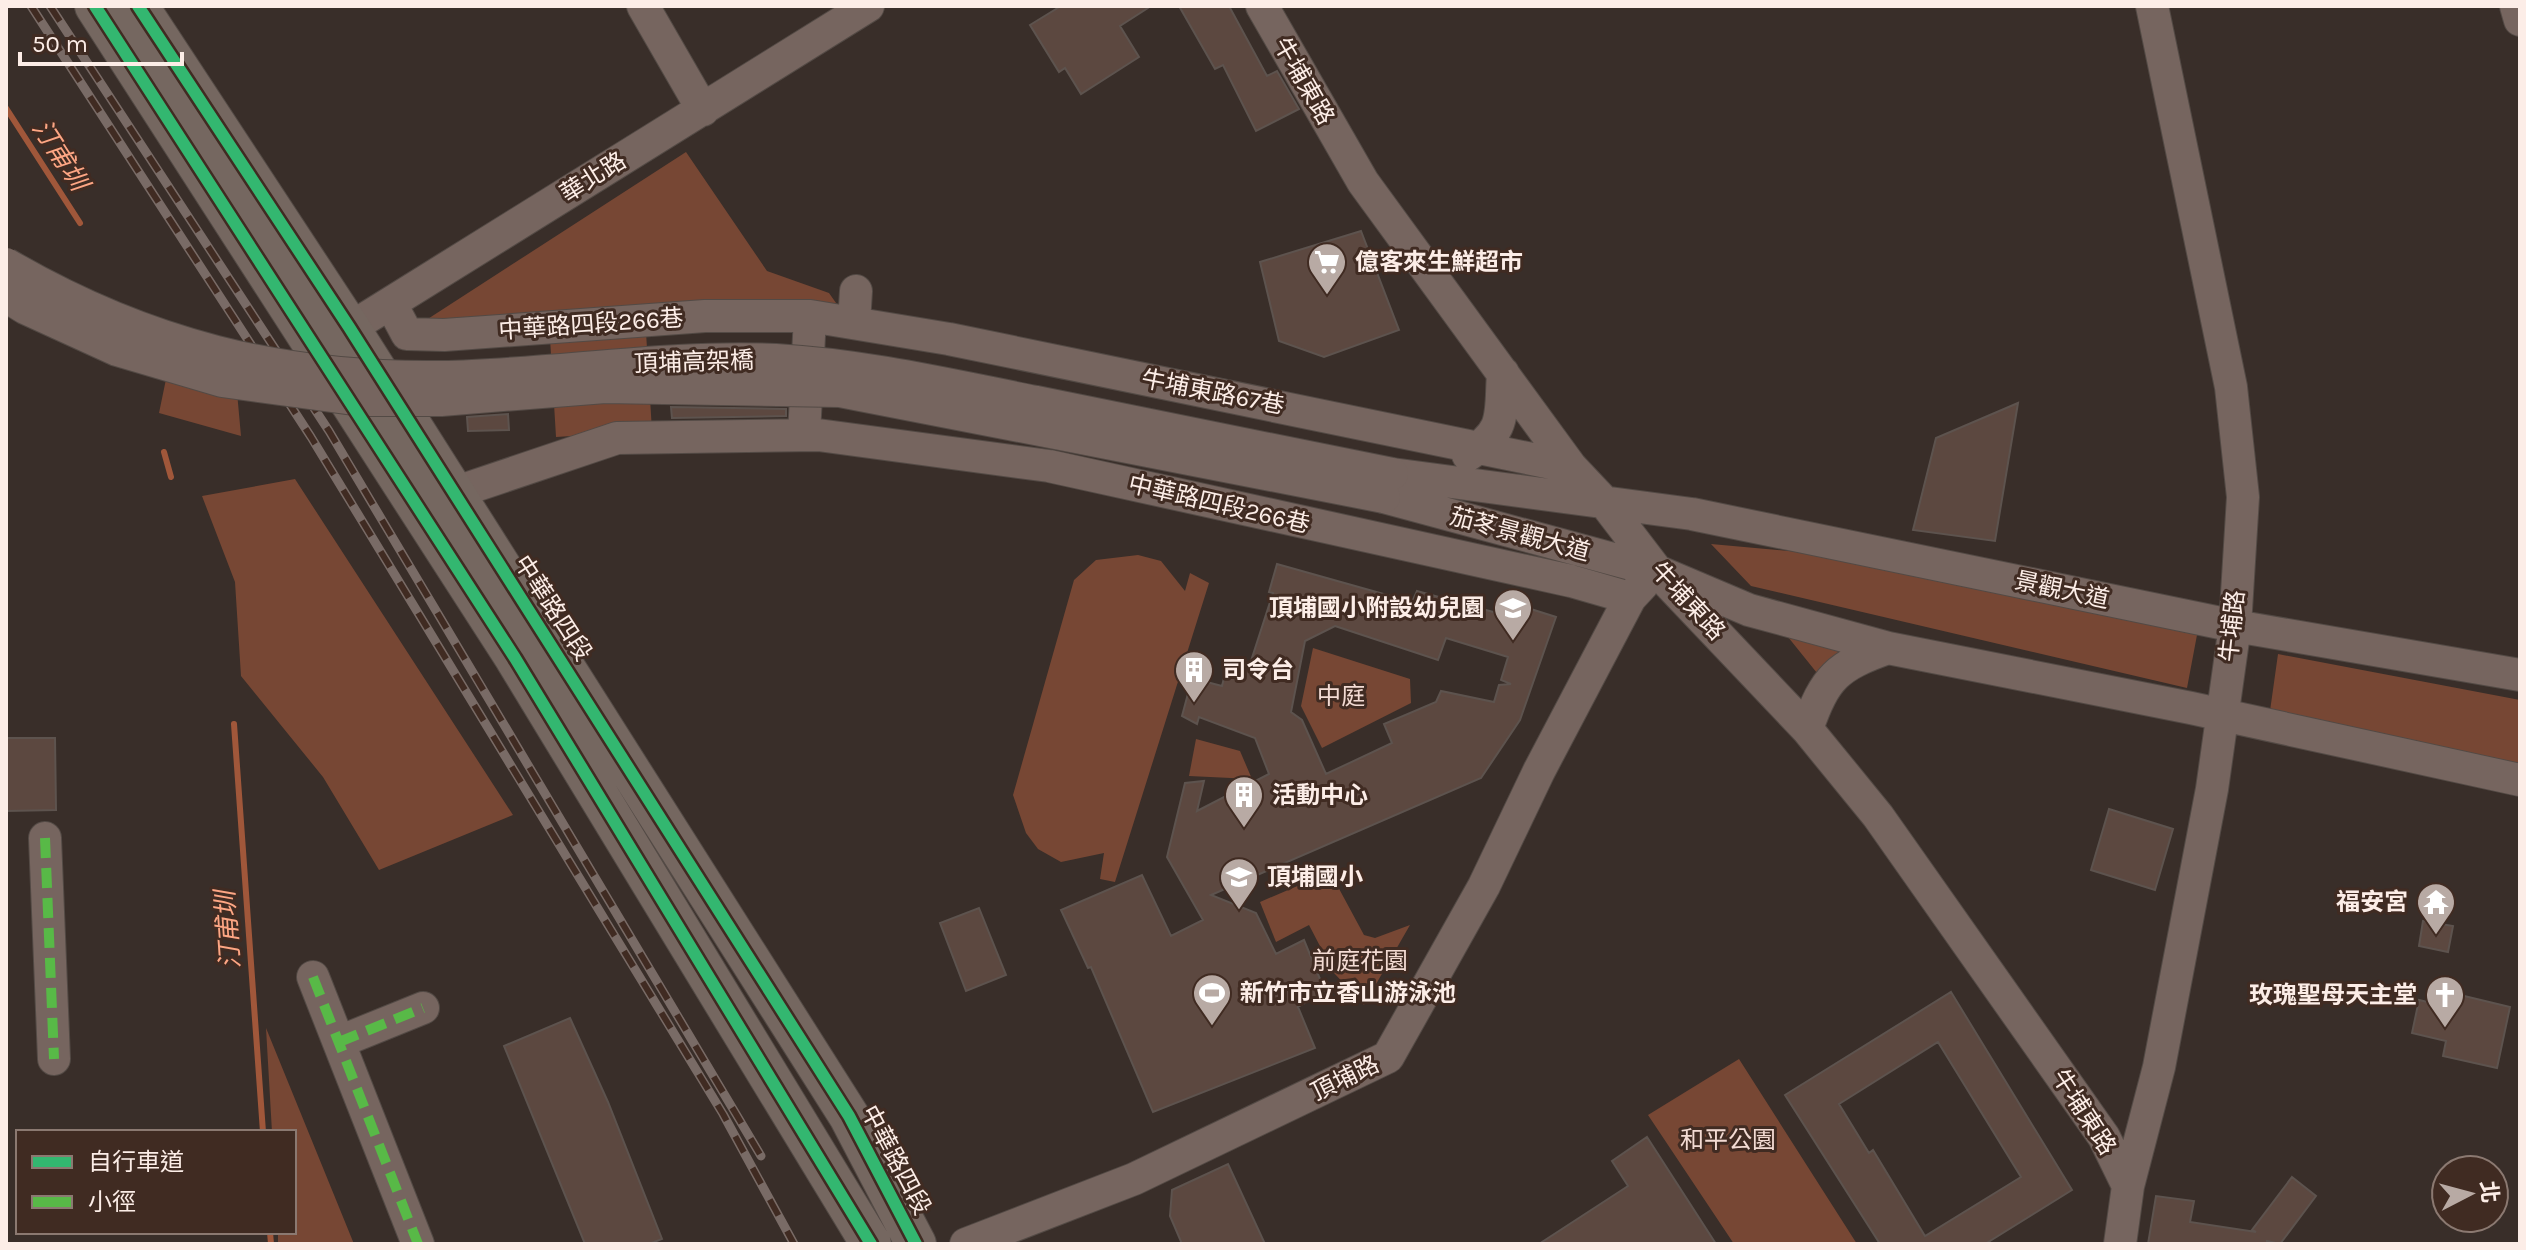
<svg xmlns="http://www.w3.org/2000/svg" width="2526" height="1250" viewBox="0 0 2526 1250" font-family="Karla,'Noto Sans TC',sans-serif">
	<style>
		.green { fill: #774734 }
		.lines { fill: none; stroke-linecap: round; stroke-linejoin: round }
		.stream { stroke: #a0573a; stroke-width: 6 }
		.building { fill: #5c4840; stroke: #5d534e; stroke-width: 2; fill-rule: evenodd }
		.minor-casing { stroke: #534a45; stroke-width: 34 }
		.major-casing { stroke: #534a45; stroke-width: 42 }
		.minor { stroke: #76655f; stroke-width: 32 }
		.major { stroke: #756760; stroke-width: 40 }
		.rail-casing { stroke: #796b66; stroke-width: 9 }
		.rail { stroke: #402b22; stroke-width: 6; stroke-dasharray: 18; stroke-linecap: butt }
		.minor-bridge-casing { stroke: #534a45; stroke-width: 34; stroke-linecap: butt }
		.minor-bridge { stroke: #76655f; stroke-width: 32 }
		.quiet { stroke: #58b947; stroke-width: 10; stroke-dasharray: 20 10; stroke-linecap: butt }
		.cycleway-casing { stroke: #402b22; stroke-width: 17 }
		.cycleway { stroke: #33b770; stroke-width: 12 }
		.labels { text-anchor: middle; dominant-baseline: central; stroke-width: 6; stroke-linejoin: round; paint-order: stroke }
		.street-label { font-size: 24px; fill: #fcede7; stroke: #402b22 }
		.poi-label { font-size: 24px; font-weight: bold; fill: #fcede7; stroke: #402b22; text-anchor: start }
		.park-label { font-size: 24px; fill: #f3dbd3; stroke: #402b22 }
		.water-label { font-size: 26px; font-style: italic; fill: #fda684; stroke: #402b22 }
	</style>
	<rect width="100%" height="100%" fill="#392e29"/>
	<path class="green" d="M686 152 767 271 829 293 841 310 420 324Z
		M646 332 652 431 556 437 550 338Z
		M171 355 235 370 241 436 159 413Z
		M295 479 513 815 379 870 323 777 241 676 235 582 202 496Z
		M1711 544 1823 554 2197 635 2187 688 1751 586Z
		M1138 555 1161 561 1185 591 1190 573 1209 583 1115 882 1100 879 1104 853 1061 862 1038 849 1026 833 1013 795 1074 580 1096 560Z
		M1788 637 1844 650 1817 673Z
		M1313 648 1410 679 1411 703 1322 748 1301 706Z
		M2278 654 2520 700V764L2270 711Z
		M1196 739 1240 751 1252 779 1189 776Z
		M1330 872 1364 935 1375 938 1410 925 1364 1005 1334 973 1309 925 1276 942 1260 902Z
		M266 1028 354 1244H278V1232H294V1132H272Z
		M1739 1059 1857 1244H1734L1648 1115Z"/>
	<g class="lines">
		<path class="stream" d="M6 108 80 223
			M164 452 171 477
			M234 724 263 1132
			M270 1232 271 1244"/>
	</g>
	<path class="building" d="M1061 6H1151L1120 26 1139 57 1081 94 1065 68 1059 72 1030 25Z
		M1179 6H1229L1267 76 1277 71 1299 109 1256 131 1223 65 1215 69Z
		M1361 231 1399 330 1324 357 1279 341 1260 262Z
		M2018 403 1995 541 1913 530 1936 438Z
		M671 407 786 409V416L672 418Z
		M508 414 509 430 468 431 467 417Z
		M1277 564 1412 602 1417 591 1515 618 1518 605 1556 617 1520 720 1481 778 1211 895 1256 913 1276 954 1304 940 1325 991 1298 1007 1315 1048 1153 1112 1091 967 1088 968 1061 910 1142 875 1171 936 1203 920 1167 857 1185 783 1204 781 1197 811 1269 774 1255 738 1199 717 1197 724 1182 716 1189 690 1196 692 1199 680 1222 686 1226 670 1232 672 1235 663 1249 667 1273 593 1269 592ZM1335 626 1438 660 1446 638 1508 657 1501 680 1511 684 1499 685 1494 702 1441 691 1436 702 1384 724 1392 743 1326 774 1302 720 1291 712 1305 641Z
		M6 738H55L56 810 6 811Z
		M2109 809 2173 829 2155 890 2091 870Z
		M979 908 1006 975 966 991 940 923Z
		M2423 921 2453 926 2448 952 2419 946Z
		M1951 992 2072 1190 1985 1244H1880L1785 1095ZM1938 1042 2021 1177 1925 1236 1873 1150 1869 1153 1839 1104Z
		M2456 994 2510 1007 2497 1068 2443 1056 2446 1041 2412 1033 2419 1000 2453 1008Z
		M570 1018 608 1102 662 1239 649 1244H585L504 1046Z
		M1647 1137 1716 1244H1539L1628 1186 1612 1161Z
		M1228 1164 1265 1244H1182L1170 1216 1172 1190Z
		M2292 1177 2316 1196 2280 1244 2267 1241V1244H2148L2156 1196 2194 1201 2190 1222 2256 1232 2252 1230Z"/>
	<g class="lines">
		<g class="minor-casing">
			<path id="minor" d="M643 6 703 110
				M1262 6 1363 182 1571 467 1605 503 1657 571 1807 729 1878 816 2104 1137 2128 1186
				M2516 6 2520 20
				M391 304 407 334 444 335 705 316H810L949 339 1571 467
				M854 323 856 291
				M331 340 868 6
				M804 435 810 316
				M1468 455C1507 430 1500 416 1503 373
				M1392 474 1692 514 2235 626 2520 675
				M1384 497 1657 571 1749 610 1888 648 2191 708 2520 780
				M433 500 617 438 818 435 1049 466 1571 581 1630 598
				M1807 729C1825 677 1837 666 1888 648
				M45 838 54 1059
				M313 977 418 1244
				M339 1042 423 1008
				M966 1244 1134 1179 1388 1057 1484 886 1539 771 1630 598 1643 584
				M2120 1244 2128 1186 2159 1067 2212 789 2235 626 2243 497 2231 387 2152 6"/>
		</g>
		<g class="major-casing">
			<path id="major" d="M95 6 515 658 871 1244
				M138 6 349 327 849 1116 916 1244"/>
		</g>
		<use href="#minor" class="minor"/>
		<use href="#major" class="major"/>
		<g class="rail-casing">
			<path id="rail" d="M31 6 311 437 723 1114 794 1244
				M50 6 329 431 761 1156"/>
		</g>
		<use href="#rail" class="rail"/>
		<g class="minor-bridge-casing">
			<path id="minor-bridge" d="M6 264C145 345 281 379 441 377 553 375 664 355 776 360 864 365 950 385 1036 402 1155 426 1274 450 1392 474
				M6 296 25 308 117 350 222 381 361 400H441L605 387 840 391 1384 497"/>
		</g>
		<use href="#minor-bridge" class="minor-bridge"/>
		<path class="quiet" d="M45 838 54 1059
			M313 977 418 1244
			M339 1042 423 1008"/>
		<g class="cycleway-casing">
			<path id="cycleway" d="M95 6 515 658 871 1244
				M138 6 349 327 849 1116 916 1244"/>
		</g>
		<use href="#cycleway" class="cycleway"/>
	</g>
	<defs>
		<g id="supermarket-pin" transform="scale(2)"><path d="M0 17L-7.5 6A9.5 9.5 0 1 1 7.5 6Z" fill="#b8aaa4" stroke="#402b22"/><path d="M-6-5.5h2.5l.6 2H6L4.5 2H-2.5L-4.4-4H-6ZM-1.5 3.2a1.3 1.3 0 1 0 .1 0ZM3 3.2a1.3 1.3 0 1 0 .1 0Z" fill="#fff"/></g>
		<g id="school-pin" transform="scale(2)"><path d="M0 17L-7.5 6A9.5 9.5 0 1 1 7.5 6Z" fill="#b8aaa4" stroke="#402b22"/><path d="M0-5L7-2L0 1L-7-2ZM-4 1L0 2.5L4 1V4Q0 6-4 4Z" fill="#fff"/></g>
		<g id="building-pin" transform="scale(2)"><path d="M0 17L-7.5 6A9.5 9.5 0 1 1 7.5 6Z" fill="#b8aaa4" stroke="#402b22"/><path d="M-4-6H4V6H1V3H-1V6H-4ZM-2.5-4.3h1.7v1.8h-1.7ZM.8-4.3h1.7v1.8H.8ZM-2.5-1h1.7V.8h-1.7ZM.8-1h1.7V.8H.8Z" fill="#fff"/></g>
		<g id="temple-pin" transform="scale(2)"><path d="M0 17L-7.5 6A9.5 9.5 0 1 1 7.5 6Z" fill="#b8aaa4" stroke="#402b22"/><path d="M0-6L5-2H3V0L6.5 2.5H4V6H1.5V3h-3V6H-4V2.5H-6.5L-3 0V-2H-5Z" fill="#fff"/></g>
		<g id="stadium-pin" transform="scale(2)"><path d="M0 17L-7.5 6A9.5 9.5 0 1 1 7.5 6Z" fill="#b8aaa4" stroke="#402b22"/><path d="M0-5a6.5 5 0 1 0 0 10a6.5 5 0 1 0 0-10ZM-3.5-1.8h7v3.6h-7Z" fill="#fff"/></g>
		<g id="church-pin" transform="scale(2)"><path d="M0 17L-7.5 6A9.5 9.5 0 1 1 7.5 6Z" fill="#b8aaa4" stroke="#402b22"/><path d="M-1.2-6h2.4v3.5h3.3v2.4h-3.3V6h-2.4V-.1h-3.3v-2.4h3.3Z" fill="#fff"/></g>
	</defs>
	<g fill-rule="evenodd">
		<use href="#supermarket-pin" x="1327" y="262"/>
		<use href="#school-pin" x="1513" y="608"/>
		<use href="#building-pin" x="1194" y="670"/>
		<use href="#building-pin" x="1244" y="795"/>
		<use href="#school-pin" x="1239" y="877"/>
		<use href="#temple-pin" x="2436" y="902"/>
		<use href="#stadium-pin" x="1212" y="993"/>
		<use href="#church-pin" x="2445" y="995"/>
	</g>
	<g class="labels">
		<g class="street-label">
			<text transform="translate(1304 81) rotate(60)">牛埔東路</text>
			<text transform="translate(593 177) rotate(-32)">華北路</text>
			<text transform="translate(591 324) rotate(-4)">中華路四段266巷</text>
			<text transform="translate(694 362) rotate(-2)">頂埔高架橋</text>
			<text transform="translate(1213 392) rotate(11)">牛埔東路67巷</text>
			<text transform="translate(1219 504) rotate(13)">中華路四段266巷</text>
			<text transform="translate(1520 534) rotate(15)">茄苳景觀大道</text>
			<text transform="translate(2062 590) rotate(12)">景觀大道</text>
			<text transform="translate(1688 601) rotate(47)">牛埔東路</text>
			<text transform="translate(553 608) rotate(57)">中華路四段</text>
			<text transform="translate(2232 626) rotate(-84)">牛埔路</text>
			<text transform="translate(1345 1078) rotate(-26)">頂埔路</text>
			<text transform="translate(2084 1112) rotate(57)">牛埔東路</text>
			<text transform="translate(896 1160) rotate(62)">中華路四段</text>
		</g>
		<g class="poi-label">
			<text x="1355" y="262">億客來生鮮超市</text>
			<text x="1485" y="608" text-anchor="end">頂埔國小附設幼兒園</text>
			<text x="1222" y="670">司令台</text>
			<text x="1272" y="795">活動中心</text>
			<text x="1267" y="877">頂埔國小</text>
			<text x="2408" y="902" text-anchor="end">福安宮</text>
			<text x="1240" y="993">新竹市立香山游泳池</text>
			<text x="2417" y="995" text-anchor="end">玫瑰聖母天主堂</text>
		</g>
		<g class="park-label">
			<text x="1341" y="696">中庭</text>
			<text x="1360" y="961">前庭花園</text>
			<text x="1728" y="1140">和平公園</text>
		</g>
		<g class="water-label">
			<text transform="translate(60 155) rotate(57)">汀甫圳</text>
			<text transform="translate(228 930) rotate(-94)">汀甫圳</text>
		</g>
	</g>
	<rect width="2526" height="1250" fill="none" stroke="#fcede7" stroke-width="16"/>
	<rect x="16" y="1130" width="280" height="104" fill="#402b22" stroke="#8b7971" stroke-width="2"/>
	<rect x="32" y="1156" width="40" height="12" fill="#33b770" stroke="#8b7971" stroke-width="2"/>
	<text x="88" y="1170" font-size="24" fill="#fcede7">自行車道</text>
	<rect x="32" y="1196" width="40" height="12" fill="#58b947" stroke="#8b7971" stroke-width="2"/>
	<text x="88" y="1210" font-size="24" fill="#fcede7">小徑</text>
	<g transform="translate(2470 1194) rotate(84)"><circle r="38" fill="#402b22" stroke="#8b7971" stroke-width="2"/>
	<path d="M0-6L14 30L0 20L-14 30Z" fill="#b8aaa4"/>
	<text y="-12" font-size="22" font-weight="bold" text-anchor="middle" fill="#fcede7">北</text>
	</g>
	<path d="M20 52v12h162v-12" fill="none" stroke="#fcede7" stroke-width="4"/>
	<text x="32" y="52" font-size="24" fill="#fcede7" stroke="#402b22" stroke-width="6" paint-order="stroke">50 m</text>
</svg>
